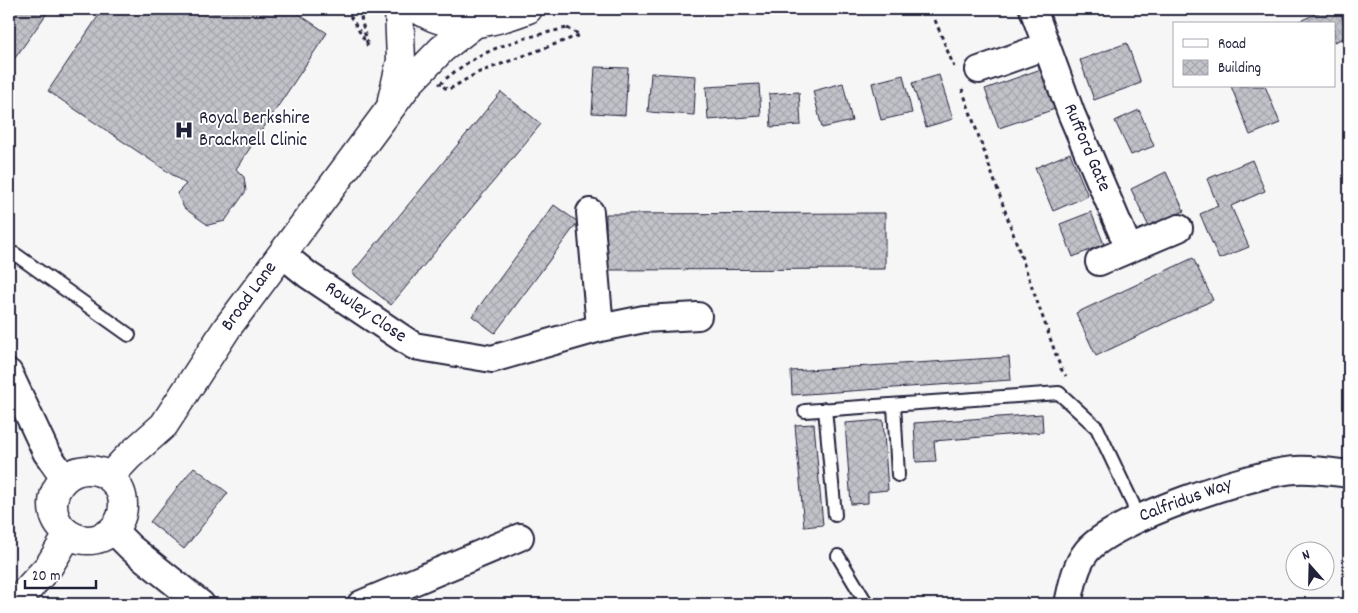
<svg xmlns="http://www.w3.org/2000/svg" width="1358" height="613" viewBox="0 0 1358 613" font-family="Dekko,sans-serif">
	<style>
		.building { fill: url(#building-cross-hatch); stroke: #22223b }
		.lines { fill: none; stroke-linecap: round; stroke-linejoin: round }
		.lane-casing { stroke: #22223b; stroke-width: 16 }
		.street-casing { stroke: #22223b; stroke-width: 30 }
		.secondary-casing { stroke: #22223b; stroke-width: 31 }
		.primary-casing { stroke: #22223b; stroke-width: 31 }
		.path { stroke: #22223b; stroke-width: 3; stroke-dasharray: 4 4; stroke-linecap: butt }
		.lane { stroke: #fff; stroke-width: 12 }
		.street { stroke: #fff; stroke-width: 26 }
		.secondary { stroke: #fff; stroke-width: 28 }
		.primary { stroke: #fff; stroke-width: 28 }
		.labels { text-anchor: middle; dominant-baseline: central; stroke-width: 4; stroke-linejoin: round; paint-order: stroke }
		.poi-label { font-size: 19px; fill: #22223b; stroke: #fff; text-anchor: start }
		.street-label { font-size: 19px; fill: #22223b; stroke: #fff }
	</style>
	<defs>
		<pattern id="building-cross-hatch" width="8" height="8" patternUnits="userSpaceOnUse" patternTransform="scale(1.25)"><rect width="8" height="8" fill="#c2c2c9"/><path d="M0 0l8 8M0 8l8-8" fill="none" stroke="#a6a6ae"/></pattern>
	</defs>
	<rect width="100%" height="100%" fill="#f6f6f7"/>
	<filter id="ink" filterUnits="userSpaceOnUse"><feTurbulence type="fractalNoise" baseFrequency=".02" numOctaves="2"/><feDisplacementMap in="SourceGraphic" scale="10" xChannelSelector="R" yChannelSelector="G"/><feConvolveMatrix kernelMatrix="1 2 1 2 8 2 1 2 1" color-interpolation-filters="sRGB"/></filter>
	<g filter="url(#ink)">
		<path class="building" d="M9 9H50L15 58 9 54Z
			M103 9H291L327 33 236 169 244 177 246 191 225 221 208 225 184 208 177 193 186 184 48 91Z
			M1327 9H1339L1349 36 1334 42V24H1293Z
			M1127 43 1141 83 1094 100 1080 60Z
			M595 67 628 68 625 115 592 113Z
			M1041 69 1055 109 999 128 985 89Z
			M651 73 696 76 694 115 648 112Z
			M903 75 912 113 881 120 872 83Z
			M939 75 953 119 926 127 912 83Z
			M843 83 852 121 822 128 813 91Z
			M759 84 761 116 708 120 706 87Z
			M1231 86H1265L1280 123 1250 135Z
			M501 92 541 124 391 305 352 273Z
			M799 92 801 125 771 127 769 94Z
			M1139 110 1154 146 1131 155 1115 121Z
			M1070 153 1088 196 1053 211 1035 168Z
			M1252 160 1265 191 1231 206 1249 247 1219 259 1200 214 1218 206 1207 179Z
			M1166 172 1184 211 1149 227 1131 189Z
			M554 205 578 222 495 333 472 316Z
			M1091 212 1104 244 1073 257 1060 224Z
			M885 213V269L606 270V214Z
			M1193 258 1213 300 1096 356 1076 313Z
			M1009 357 1011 380 792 395 791 371Z
			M1042 414 1043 432 934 441 936 461 916 462 914 423Z
			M883 420 888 490 868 492V503L851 504 845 423Z
			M814 424 823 525 804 527 795 425Z
			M194 467 228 493 184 549 150 522Z"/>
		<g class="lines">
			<g class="lane-casing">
				<path id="lane" d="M15 254 129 335
					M894 405 898 475
					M825 409 835 515
					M805 411 1059 393 1097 428 1133 504 1136 518
					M838 556 867 604"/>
			</g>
			<g class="street-casing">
				<path id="street" d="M1033 9 1071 113 1129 249
					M979 70 1046 46
					M590 212 600 328
					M282 254 308 275 414 346 492 359 600 328 644 319 698 316
					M1099 262 1179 228
					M9 373 46 452 65 479
					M114 531 131 548 201 604
					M361 604 520 537
					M1068 604C1072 586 1075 566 1087 551 1112 520 1254 472 1296 470 1313 469 1332 472 1349 474"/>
			</g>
			<g class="secondary-casing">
				<path id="secondary" d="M392 100 401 61 399 9
					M53 505a35 35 0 1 1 70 0a35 35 0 1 1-70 0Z
					M109 477 128 457 164 425 227 328 409 83 442 49 473 25
					M14 604 49 566 68 535"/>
			</g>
			<g class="primary-casing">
				<path id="primary" d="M418 9C453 33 492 23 528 9"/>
			</g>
			<path class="path" d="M346 9 368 46
				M359 9 367 43
				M935 20 954 67
				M567 28 580 35 477 73 448 90 440 84C478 49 518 39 567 28Z
				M962 89 1061 369 1066 376"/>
			<use href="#lane" class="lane"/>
			<use href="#street" class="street"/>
			<use href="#secondary" class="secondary"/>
			<use href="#primary" class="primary"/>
		</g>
	</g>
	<defs>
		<g id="hospital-bare" transform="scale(1.5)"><path d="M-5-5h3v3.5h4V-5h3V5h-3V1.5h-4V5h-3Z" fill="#22223b" stroke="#fff" stroke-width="2.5" paint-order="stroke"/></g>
	</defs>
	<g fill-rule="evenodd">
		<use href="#hospital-bare" x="184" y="130"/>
	</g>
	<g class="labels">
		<g class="poi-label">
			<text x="199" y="119">Royal Berkshire<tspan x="199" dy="22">Bracknell Clinic</tspan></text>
		</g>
		<g class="street-label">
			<text transform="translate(1086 148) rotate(67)">Rufford Gate</text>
			<text transform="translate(250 297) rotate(-54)">Broad Lane</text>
			<text transform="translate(365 313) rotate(34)">Rowley Close</text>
			<text transform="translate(1186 501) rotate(-20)">Calfridus Way</text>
		</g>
	</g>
	<rect width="1358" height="613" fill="none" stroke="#fff" stroke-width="30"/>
	<rect x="15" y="15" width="1328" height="583" fill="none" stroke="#22223b" stroke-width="2" filter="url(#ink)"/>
	<rect x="1173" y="22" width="162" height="65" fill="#ffffff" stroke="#a7a7b1"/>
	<rect x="1183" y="39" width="25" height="8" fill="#ffffff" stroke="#a7a7b1"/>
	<text x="1218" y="48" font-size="15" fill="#22223b">Road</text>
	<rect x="1183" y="60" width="25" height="15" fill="url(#building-cross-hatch)" stroke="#a7a7b1"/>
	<text x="1218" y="72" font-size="15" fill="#22223b">Building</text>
	<g transform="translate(1310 566) rotate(340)"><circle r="24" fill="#ffffff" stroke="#a7a7b1"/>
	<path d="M0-4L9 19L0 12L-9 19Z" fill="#22223b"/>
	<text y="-8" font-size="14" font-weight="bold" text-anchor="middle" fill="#22223b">N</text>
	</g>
	<path d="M25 580v8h71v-8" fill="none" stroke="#22223b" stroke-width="2.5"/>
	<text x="32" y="580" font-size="15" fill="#22223b" stroke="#ffffff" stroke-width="4" paint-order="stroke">20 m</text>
</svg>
